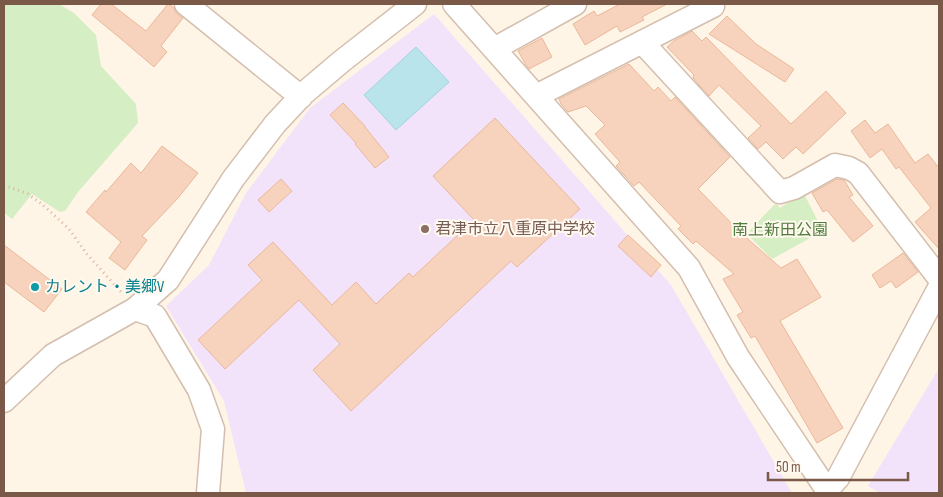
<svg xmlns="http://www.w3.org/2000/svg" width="943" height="497" viewBox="0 0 943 497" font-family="'Sofia Sans Condensed','Noto Sans JP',sans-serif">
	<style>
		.education { fill: #f2e3fb }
		.green { fill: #d5eec3 }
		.water { fill: #b9e4eb; stroke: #9ed5dd }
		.building { fill: #f7d2bc; stroke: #ebb89a }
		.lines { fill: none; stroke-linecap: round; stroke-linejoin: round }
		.minor-casing { stroke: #d4beae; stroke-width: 25 }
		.path { stroke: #dcb59e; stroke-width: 3; stroke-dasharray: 1 4; stroke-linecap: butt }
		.minor { stroke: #fff; stroke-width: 22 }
		.education-dot { fill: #8d6e63; stroke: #fff9ef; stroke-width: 2 }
		.culture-dot { fill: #0f9aa8; stroke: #fff9ef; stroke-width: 2 }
		.labels { text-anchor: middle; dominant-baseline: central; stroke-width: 4; stroke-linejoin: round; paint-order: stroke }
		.education-label { font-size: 16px; fill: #785e54; stroke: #fff9ef; text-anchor: start }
		.park-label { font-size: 16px; fill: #507c3c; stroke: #fff9ef }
		.culture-label { font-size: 16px; fill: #0d838f; stroke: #fff9ef; text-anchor: start }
	</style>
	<rect width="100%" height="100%" fill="#fef5e7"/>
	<path class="education" d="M434 14 671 285 792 493H246L224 401 166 306 209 265 246 193 310 108Z
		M939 368V493H880L868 486Z"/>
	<path class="green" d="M4 4H59L74 13 96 35 101 66 136 104 138 123 78 192 65 211 60 212 32 194 12 219 4 213Z
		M803 192 823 231 772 259 751 238 750 230 776 203 780 208Z"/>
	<path class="water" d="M416 47 449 82 396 130 364 95Z"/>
	<path class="building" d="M101 4H111L146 31 168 4 173 7 177 14 183 18 161 46 167 52 154 67 120 38 92 15Z
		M620 4H667L642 17 644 20 620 32 617 26 585 45 573 24 594 11 597 16Z
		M727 16 756 44 794 69 785 82 709 34Z
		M692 31 702 41 706 37 791 124 826 91 846 113 803 154 796 147 783 159 766 142 758 149 748 138 761 126 719 85 709 96 693 78 694 75 667 47 674 41Z
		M542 38 552 57 529 69 526 65 518 51Z
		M629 64 654 91 658 87 671 101 675 97 730 157 698 189 741 233 781 268 797 259 821 297 780 321 843 428 817 443 755 336 751 338 737 315 743 312 723 279 734 274 696 241 693 244 678 229 681 226 639 182 634 186 616 166 620 162 595 134 605 125 586 106 568 112 561 104 559 99Z
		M343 103 365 126V127L389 157 375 168 355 144 356 143 330 115Z
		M495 118 580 209 517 267 511 261 351 411 313 370 340 344 299 300 225 369 198 340 262 280 248 265 273 242 332 305 356 282 376 304 409 273 413 277 474 220 433 176Z
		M865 120 875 133 888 124 915 163 928 154 939 168V249L915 222 931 208 899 167 896 169 882 149 870 158 851 131Z
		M162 146 198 173 178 198 142 236 147 240 125 270 109 258 121 242 86 212 105 190 106 192 131 163 141 173Z
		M281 179 292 191 269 212 258 200Z
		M837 179 844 180 853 195 849 197 873 226 853 242 827 210 823 212 812 193Z
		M628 235 661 265 651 277 618 246Z
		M4 245 62 289 44 312 4 282Z
		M903 253 918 272 896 288 891 281 880 288 872 275Z"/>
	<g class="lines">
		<g class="minor-casing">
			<path id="minor" d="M186 4 301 97
				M454 4 689 268 738 357 827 490 828 493
				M642 42 780 192 794 188 835 165 849 168 858 173 939 278
				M494 49 575 4
				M536 96 713 6
				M135 309 155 316 199 390 213 429 208 493
				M4 401 53 355 135 309 168 280 233 179 275 124 303 94 342 61 415 4
				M827 490 838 478 939 288"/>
		</g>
		<path class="path" d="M4 185 28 194 43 205 69 229 86 253 122 293"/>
		<use href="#minor" class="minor"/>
	</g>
	<circle class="education-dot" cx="425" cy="229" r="5"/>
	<circle class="culture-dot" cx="35" cy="287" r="5"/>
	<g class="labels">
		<g class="education-label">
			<text x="435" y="229">君津市立八重原中学校</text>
		</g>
		<g class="park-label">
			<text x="780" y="230">南上新田公園</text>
		</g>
		<g class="culture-label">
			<text x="45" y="287">カレント・美郷V</text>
		</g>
	</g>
	<rect width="943" height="497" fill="none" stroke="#7b5948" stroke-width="10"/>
	<path d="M768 472v8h140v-8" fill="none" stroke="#7b5948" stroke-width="2.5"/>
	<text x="776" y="472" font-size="15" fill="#7b5948" stroke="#fff9ef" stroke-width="4" paint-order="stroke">50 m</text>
</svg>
